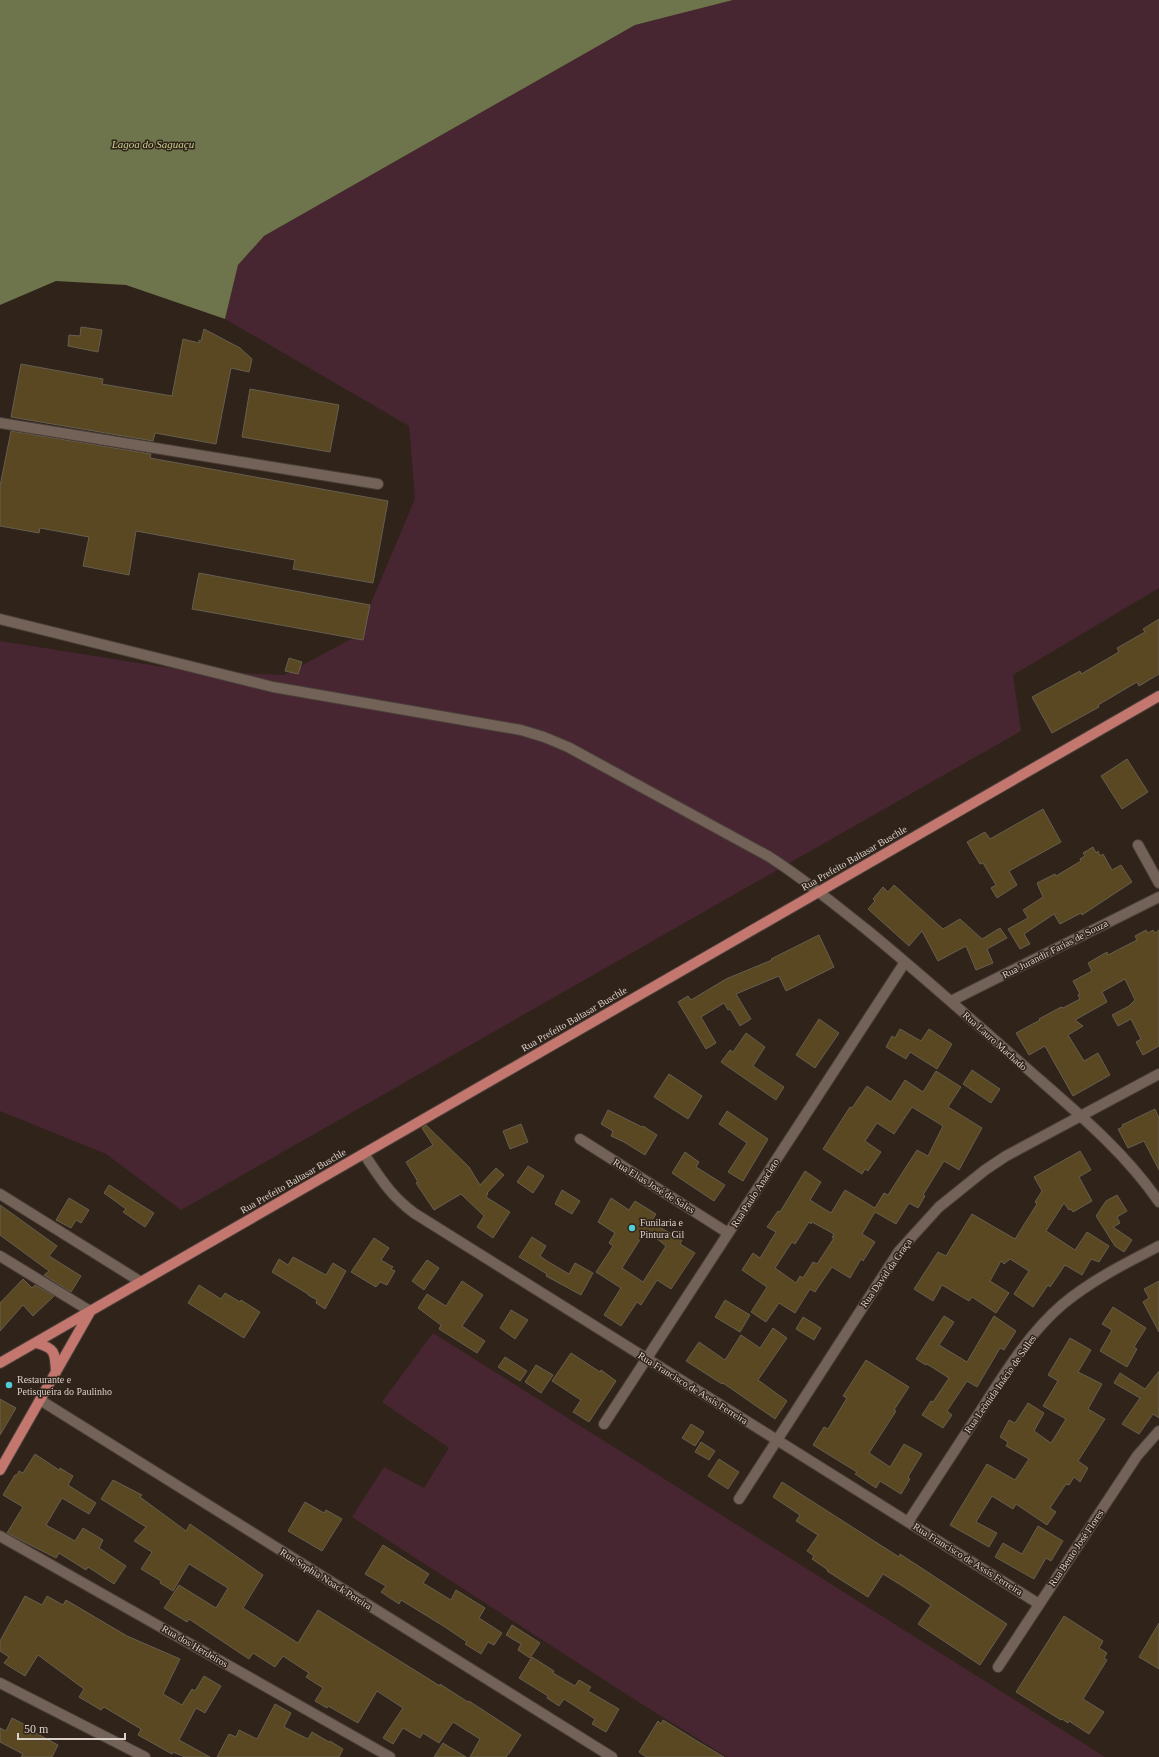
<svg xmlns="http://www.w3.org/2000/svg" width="1159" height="1757" viewBox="0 0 1159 1757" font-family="'Times New Roman',serif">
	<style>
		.green { fill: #472632 }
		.water { fill: #6e744b }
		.building { fill: #594822; stroke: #665e4f; fill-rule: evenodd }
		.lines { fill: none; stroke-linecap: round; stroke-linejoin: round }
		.minor-casing { stroke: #4a3f38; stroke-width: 12 }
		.major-casing { stroke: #4a3f38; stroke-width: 12 }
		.minor { stroke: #726258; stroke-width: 10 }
		.major { stroke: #c3776e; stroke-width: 10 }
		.poi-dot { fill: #52ccd6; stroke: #30231a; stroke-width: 1.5 }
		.labels { text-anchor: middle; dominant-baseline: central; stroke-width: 3; stroke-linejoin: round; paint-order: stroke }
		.street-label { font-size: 10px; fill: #dad1cb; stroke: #30231a }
		.poi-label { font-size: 10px; fill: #dad1cb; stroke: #30231a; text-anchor: start }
		.water-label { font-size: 11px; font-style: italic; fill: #c7d08c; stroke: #30231a }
	</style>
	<rect width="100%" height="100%" fill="#30231a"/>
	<path class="green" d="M733 0H1159V588L1013 675 1021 731 181 1210 106 1154 0 1111V641L189 671 284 675 357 636 415 499 409 426 225 319 238 265 264 236 635 25Z
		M433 1333 1105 1757H727L640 1703 352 1517 384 1467 424 1488 449 1448 382 1402Z"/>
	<path class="water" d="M0 0H733L635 25 264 236 238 265 225 319 126 285 56 281 0 305Z"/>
	<path class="building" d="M81 327 102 330 98 352 68 346 69 335 80 336Z
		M204 329 240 348 252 359 249 372 231 368 216 444 155 433 153 441 11 417 21 364 103 379 102 384 172 396 183 339 199 343V340L201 341Z
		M250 389 339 405 330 452 242 437Z
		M11 431 151 454 150 458 388 501 373 583 293 569 295 560 136 531 129 575 83 566 89 537 40 528 39 533 0 526V486Z
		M199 573 370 605 363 640 192 609Z
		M1159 619V674L1139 686 1137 682 1098 705 1099 707 1052 733 1032 697 1080 671 1081 674 1119 652 1117 648 1145 632 1143 629Z
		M289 658 302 662 298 674 285 671Z
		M1127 759 1148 792 1122 809 1101 776Z
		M1043 809 1061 842 1009 871 1017 885 997 898 991 888 996 885 983 863 980 864 967 842 985 832 990 839Z
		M1093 847 1096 853 1098 851 1100 856 1103 854 1112 870 1121 865 1132 882 1082 915 1081 913 1060 924 1054 914 1024 934 1030 944 1020 949 1008 929 1028 918 1023 910 1043 897 1037 883 1055 874 1056 876 1081 861 1080 859 1085 856 1083 853Z
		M894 885 943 929 960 919 982 939 1000 928 1007 938 987 949 993 963 976 970 966 946 938 961 922 931 909 946 868 909 875 901 873 899 883 887 888 892Z
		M1146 930 1148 933 1153 930 1155 933 1159 930V1046L1143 1055 1136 1042 1141 1039 1131 1019 1118 1026 1112 1015 1129 1006 1135 1000 1125 979 1102 992 1107 1002 1075 1020 1083 1026 1068 1035 1084 1061 1098 1053 1110 1075 1073 1096 1045 1046 1029 1055 1016 1033 1040 1020 1039 1019 1061 1007 1063 1008 1080 999 1078 995 1080 994 1073 981 1092 971 1088 963 1107 952 1108 955 1137 940 1135 936Z
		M819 935 834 967 786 991 779 976 736 994 751 1019 740 1026 730 1009 728 1010 724 1003 701 1017 716 1043 706 1049 678 1002 688 996 691 1000 726 979 772 960 771 959Z
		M819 1019 839 1033 815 1068 796 1055Z
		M900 1029 921 1041 929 1029 952 1044 937 1069 910 1052 906 1059 886 1047 892 1036 895 1038Z
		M746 1033 765 1047 753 1066 784 1087 776 1100 721 1062 730 1050 733 1052Z
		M972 1070 1000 1089 991 1103 963 1084Z
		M936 1071 961 1087 948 1107 982 1128 959 1170 944 1161 923 1195 925 1196 918 1208 909 1203 896 1224 875 1212 862 1234 875 1242 863 1261 861 1259 850 1278 832 1267 815 1292 810 1289 795 1313 779 1303 766 1322 751 1312 767 1287 742 1270 753 1253 760 1258 776 1232 767 1227 778 1211 780 1212 805 1171 821 1182 810 1200 831 1213 845 1190 875 1208 884 1193 888 1195 917 1150 928 1156 943 1126 912 1107 894 1134 877 1123 865 1141 881 1152 868 1171 865 1169 862 1174 823 1149 850 1107 852 1108 867 1086 891 1102 905 1080 923 1092ZM809 1222 811 1224 812 1222 834 1234 832 1237 834 1238 817 1264 813 1262 803 1278 800 1276 796 1283 775 1268 792 1242 795 1244Z
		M669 1074 702 1096 688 1119 654 1097Z
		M1155 1109 1159 1118V1170L1144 1141 1128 1148 1118 1129 1123 1127 1122 1125Z
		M608 1110 642 1127 643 1126 657 1135 645 1155 624 1142 611 1136 613 1131 601 1124Z
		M727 1111 768 1139 743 1181 728 1172 747 1143 719 1124Z
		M521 1124 528 1142 510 1149 503 1131Z
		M426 1125 469 1167 480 1185 496 1168 504 1175 487 1193 488 1194 486 1197 510 1212 493 1238 477 1227 484 1216 461 1194 434 1210 416 1183 418 1182 406 1162 433 1145 422 1128Z
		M1080 1151 1091 1170 1079 1177 1092 1201 1073 1212 1071 1209 1069 1210 1064 1203 1046 1231 1075 1250 1087 1232 1109 1246 1099 1262 1091 1259 1082 1275 1065 1265 1050 1287 1048 1285 1033 1307 1014 1294 1029 1271 1010 1259 1004 1264 1001 1261 990 1281 1009 1293 996 1313 972 1297 969 1301 942 1285 933 1301 914 1289 938 1252 946 1256 972 1214 1015 1239 1037 1204 1035 1202 1042 1191 1034 1177Z
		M685 1152 699 1162 696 1167 725 1185 714 1201 672 1173Z
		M528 1166 544 1176 533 1193 517 1182Z
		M109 1185 154 1213 145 1227 123 1212 126 1209 104 1193Z
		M562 1190 580 1201 572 1214 555 1204Z
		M1117 1195 1127 1211 1117 1217 1120 1223 1113 1227 1132 1240 1124 1252 1115 1246 1096 1216 1106 1201Z
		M69 1198 89 1210 81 1223 76 1220 71 1228 56 1220Z
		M611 1198 629 1210 635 1201 656 1214 651 1222 682 1240 680 1244 695 1253 671 1289 657 1280 641 1305 637 1302 621 1326 604 1315 621 1288 596 1272 613 1246 609 1243 615 1233 598 1222ZM646 1230 666 1246 643 1282 622 1268Z
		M0 1205 57 1246 49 1256 81 1276 71 1292 44 1275 49 1271 0 1235Z
		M532 1237 546 1246 540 1256 547 1261 569 1274 575 1263 593 1273 581 1295 546 1276 547 1274 519 1257Z
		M374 1238 389 1248 381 1260 393 1267 391 1269 395 1271 387 1285 380 1282 376 1287 351 1272Z
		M293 1257 326 1275 333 1263 346 1271 325 1309 316 1303 317 1300 308 1295V1294L272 1272 279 1259 288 1265Z
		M427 1260 439 1268 424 1290 412 1281Z
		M23 1279 32 1288 35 1285 54 1296 33 1316 23 1305 0 1331V1303Z
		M462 1281 483 1295 462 1326 485 1341 477 1353 439 1329 441 1325 418 1308 427 1294 446 1306Z
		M1159 1281V1332L1143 1302 1149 1298 1144 1289Z
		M199 1285 221 1299 225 1293 240 1302 241 1300 260 1312 244 1338 188 1303Z
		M725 1300 750 1315 740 1332 715 1317Z
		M1113 1307 1146 1328 1134 1347 1137 1349 1127 1367 1100 1351 1112 1330 1102 1324Z
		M511 1310 528 1320 515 1339 500 1328Z
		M944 1316 954 1322 939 1345 967 1362 994 1316 1016 1331 1004 1350 1000 1348 977 1387 967 1381 947 1411 952 1415 943 1428 922 1415 931 1401 933 1402 949 1378 927 1364 926 1365 916 1359Z
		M803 1317 821 1328 814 1340 796 1329Z
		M773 1328 787 1338 758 1380 787 1401 775 1419 723 1383 722 1384 686 1361 699 1342 725 1360 741 1335 760 1348Z
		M1070 1338 1091 1350 1078 1372 1102 1384 1088 1409 1105 1419 1078 1461 1088 1468 1080 1482 1074 1477 1069 1485 1066 1484 1050 1508 1056 1512 1047 1525 1016 1504 1013 1509 992 1496 976 1522 997 1533 989 1547 950 1525 987 1464 1015 1480 1029 1459 1006 1446 1008 1442 1000 1437 1009 1420 1015 1423 1028 1403 1044 1413 1034 1431 1051 1443 1066 1419 1043 1406 1058 1381 1048 1375Z
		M571 1353 600 1372 601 1370 616 1381 589 1422 573 1412 581 1400 552 1381Z
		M505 1357 527 1371 520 1381 498 1367Z
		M866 1360 909 1387 894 1410 896 1411 869 1453 890 1467 904 1444 922 1454 908 1477 910 1479 901 1494 880 1481 876 1488 855 1474 857 1472 813 1445 824 1427 828 1429 847 1398 843 1396Z
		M536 1365 553 1375 541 1393 525 1382Z
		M1159 1371V1418L1153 1414 1139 1434 1122 1424 1140 1398 1114 1383 1120 1373 1145 1389Z
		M0 1399 16 1408 0 1435Z
		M691 1424 704 1432 695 1446 682 1438Z
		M701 1442 715 1451 709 1460 695 1452Z
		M35 1454 59 1470 60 1468 73 1476 68 1485 96 1503 89 1514 62 1498 46 1525 75 1541 83 1528 103 1540 99 1548 126 1566 114 1584 88 1567 86 1570 59 1553 56 1558 7 1533 23 1507 3 1495 15 1475H17L19 1471 23 1473Z
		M719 1459 739 1472 728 1489 708 1476Z
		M113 1480 142 1495 140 1497 186 1531 190 1524 263 1575 243 1608 298 1643 318 1610 440 1686V1684L468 1702 469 1701 521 1735 510 1752 506 1757H470L480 1739 453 1722 439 1743 423 1733 420 1738 403 1728 393 1744 383 1738 403 1708 377 1691 358 1723 328 1706 327 1708 315 1701 323 1688 306 1677 309 1673 283 1656 275 1667 253 1653 249 1659 189 1619 187 1622 164 1608 179 1585 216 1608 228 1588 189 1564 173 1591 160 1583 161 1581 141 1569 152 1552 134 1541 146 1527 101 1499Z
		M782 1482 899 1557 900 1554 1007 1624 980 1665 918 1624 931 1605 904 1587 883 1574 868 1597 827 1571 828 1570 812 1559 814 1556 807 1551 818 1535 796 1521 800 1515 773 1497Z
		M305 1502 324 1513 326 1510 342 1519 322 1551 288 1531Z
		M1038 1526 1063 1541 1051 1561 1046 1558 1034 1579 995 1557 1003 1543 1022 1554Z
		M383 1545 429 1574 423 1583 451 1600 456 1590 485 1608 479 1618 502 1633 494 1645 488 1642 481 1654 465 1644 467 1642 445 1627 401 1600 399 1604 381 1592 386 1586 365 1574Z
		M25 1596 42 1605 47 1596 63 1605 66 1600 127 1636 180 1659 163 1694 182 1705 192 1689 195 1691 204 1676 221 1686 205 1713 196 1708 179 1740 210 1757H185L173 1752 172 1754 138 1735 141 1729 104 1707 101 1710 79 1697 84 1689 38 1655 25 1676 4 1663 9 1657 0 1651V1641Z
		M1064 1616 1103 1641 1099 1648 1107 1653 1104 1658 1107 1660 1083 1699 1104 1712 1089 1734 1069 1721 1068 1723 1062 1719 1061 1720 1016 1692Z
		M1159 1623V1669L1139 1657Z
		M512 1625 540 1643 530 1658 518 1650 521 1644 506 1635Z
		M532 1657 554 1671 553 1673 575 1686 579 1680 591 1687 588 1691 619 1709 606 1732 592 1724 595 1719 564 1699 559 1706 547 1698 548 1696 519 1678Z
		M275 1704 291 1713 284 1727 308 1739 312 1732 329 1742 330 1741 343 1749 339 1757H217L229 1734 236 1737 239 1730 257 1739Z
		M12 1718 35 1730 34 1732 58 1745 52 1757H21L23 1754 0 1742V1728L6 1731Z
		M663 1720 697 1741 724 1757H646L639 1752 658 1721 661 1724Z
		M443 1743 466 1757H434Z"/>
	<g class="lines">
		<g class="minor-casing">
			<path id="minor" d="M0 423 378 484
				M0 619 273 687 521 730 544 737 568 747 768 856C803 878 834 904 867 930 917 971 965 1014 1014 1057 1064 1102 1121 1146 1159 1202
				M1138 845 1159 883
				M951 1001 1159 897
				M580 1139 728 1233
				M364 1154C381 1179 390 1195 414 1213L1039 1604
				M0 1194 141 1282
				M0 1256 90 1311
				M40 1400 612 1757
				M604 1424 905 962
				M739 1499 899 1251 939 1207 985 1170 1006 1156 1159 1074
				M908 1522C933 1484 958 1445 983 1407 1006 1371 1030 1332 1063 1304 1092 1280 1126 1263 1159 1246
				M0 1536 390 1757
				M998 1667 1137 1456 1159 1431
				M0 1683 145 1757"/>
		</g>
		<g class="major-casing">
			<path id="major" d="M36 1343C55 1348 55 1352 56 1372
				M0 1363 1159 696
				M0 1470 90 1312"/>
		</g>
		<use href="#minor" class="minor"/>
		<use href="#major" class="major"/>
	</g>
	<g class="poi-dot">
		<circle cx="632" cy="1228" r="4"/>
		<circle cx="9" cy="1385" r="4"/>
	</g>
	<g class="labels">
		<g class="street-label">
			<text transform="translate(854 858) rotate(-30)">Rua Prefeito Baltasar Buschle</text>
			<text transform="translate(1055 949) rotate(-27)">Rua Jurandir Farias de Souza</text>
			<text transform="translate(574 1019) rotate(-30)">Rua Prefeito Baltasar Buschle</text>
			<text transform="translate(995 1041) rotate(42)">Rua Lauro Machado</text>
			<text transform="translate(293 1181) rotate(-30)">Rua Prefeito Baltasar Buschle</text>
			<text transform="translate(654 1186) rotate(32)">Rua Elias José de Sales</text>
			<text transform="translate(755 1193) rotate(-57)">Rua Paulo Anacleto</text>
			<text transform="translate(886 1273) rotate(-55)">Rua David da Graça</text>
			<text transform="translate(1000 1384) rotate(-55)">Rua Leônida Inácio de Salles</text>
			<text transform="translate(693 1388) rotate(32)">Rua Francisco de Assis Ferreira</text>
			<text transform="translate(1076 1548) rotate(-56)">Rua Bento José Flores</text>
			<text transform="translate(968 1559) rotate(32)">Rua Francisco de Assis Ferreira</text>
			<text transform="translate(326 1579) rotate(32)">Rua Sophia Noack Pereira</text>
			<text transform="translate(195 1646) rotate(30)">Rua dos Herdeiros</text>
		</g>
		<g class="poi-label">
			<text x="640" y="1222">Funilaria e<tspan x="640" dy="12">Pintura Gil</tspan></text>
			<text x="17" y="1379">Restaurante e<tspan x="17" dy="12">Petisqueira do Paulinho</tspan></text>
		</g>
		<g class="water-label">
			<text x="153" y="144">Lagoa do Saguaçu</text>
		</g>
	</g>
	<path d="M18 1733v6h107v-6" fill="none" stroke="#dad1cb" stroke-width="2"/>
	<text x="24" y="1733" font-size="12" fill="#dad1cb" stroke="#30231a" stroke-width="3" paint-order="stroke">50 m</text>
</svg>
